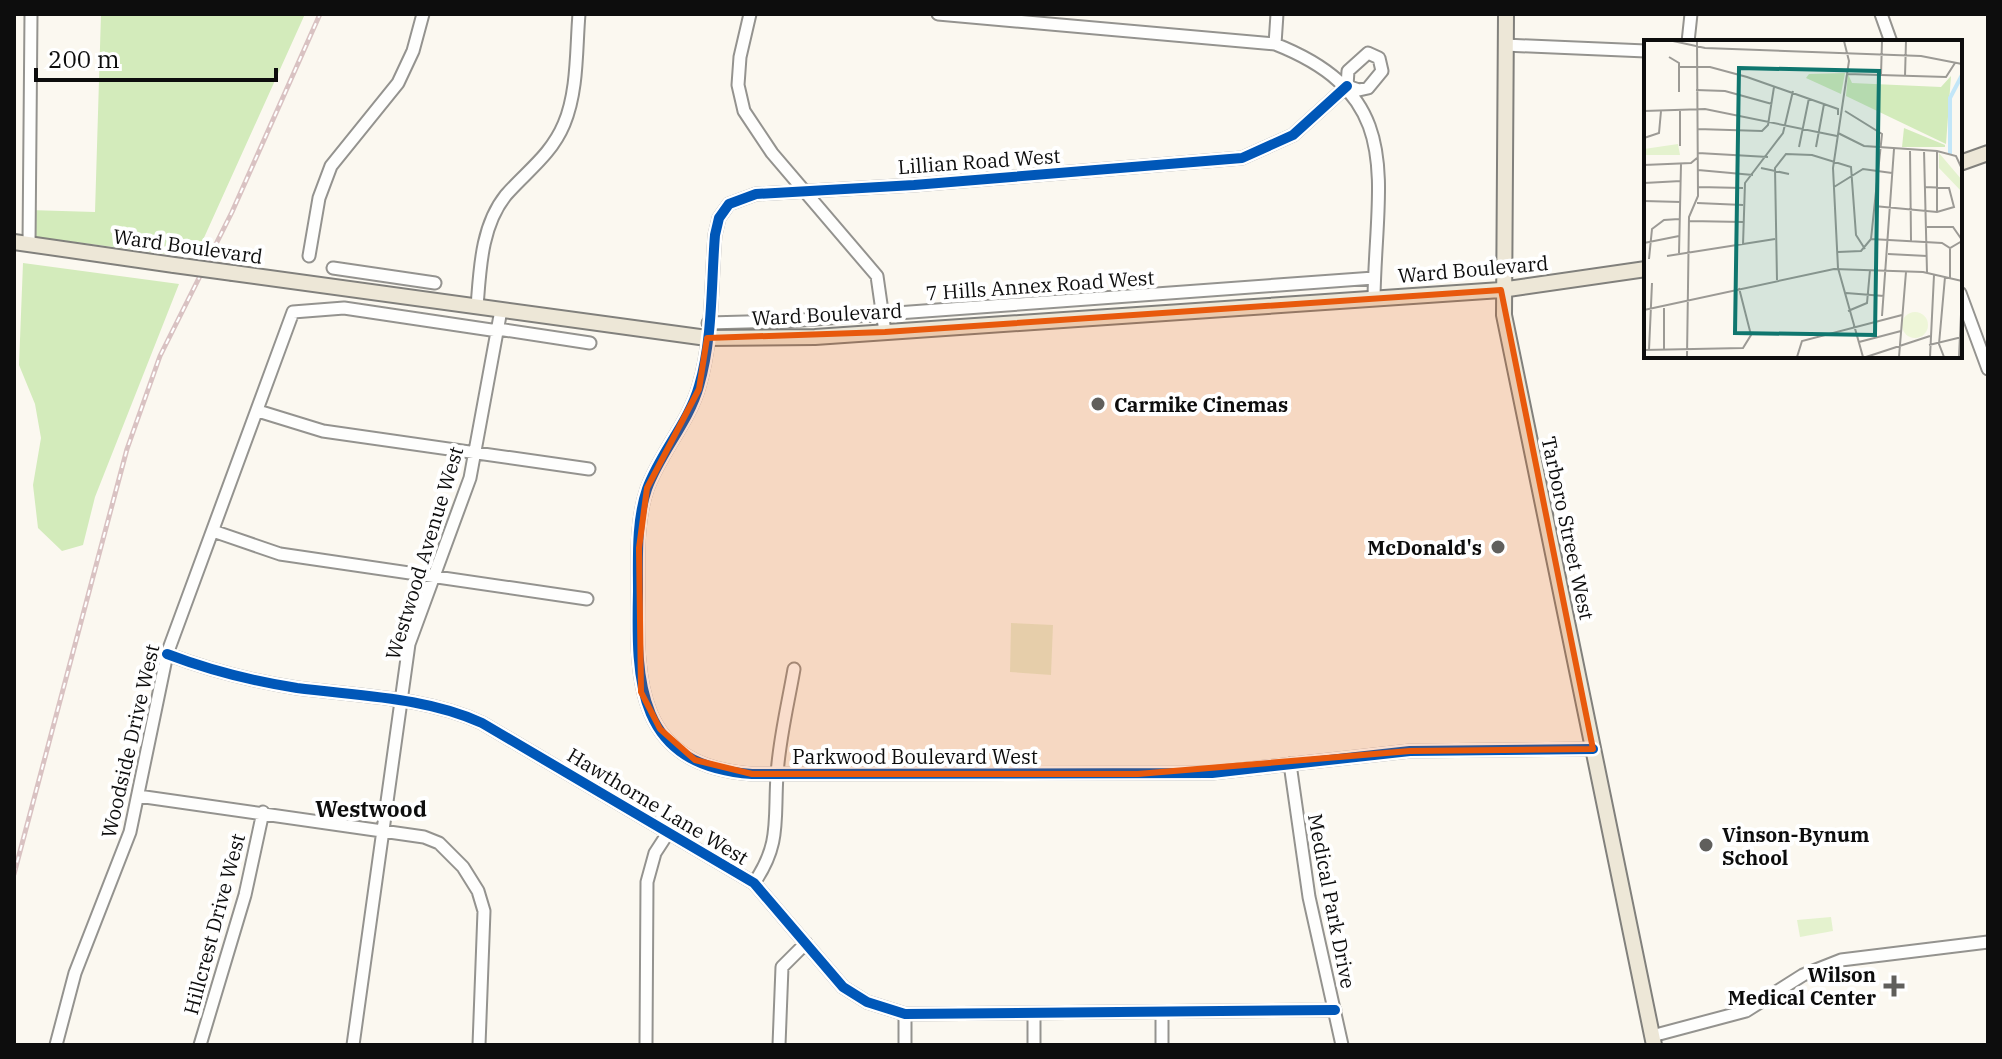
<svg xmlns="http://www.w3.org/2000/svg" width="2002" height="1059" viewBox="0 0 2002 1059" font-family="'IBM Plex Serif',serif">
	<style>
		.green { fill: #e4f2ce }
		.forest { fill: #d3ebbb }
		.cemetery { fill: #e7ecd3 }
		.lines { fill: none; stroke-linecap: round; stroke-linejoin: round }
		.minor-casing { stroke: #94938f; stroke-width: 15 }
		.major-casing { stroke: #81807c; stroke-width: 18 }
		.minor { stroke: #fefefd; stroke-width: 11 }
		.major { stroke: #ede7d7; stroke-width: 14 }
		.rail-casing { stroke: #d9c2c2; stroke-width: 5 }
		.rail { stroke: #fff; stroke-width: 2; stroke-dasharray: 6; stroke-linecap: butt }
		.major-bridge-casing { stroke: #81807c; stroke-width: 18; stroke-linecap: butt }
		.major-bridge { stroke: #ede7d7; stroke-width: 14 }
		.cycleway-casing { stroke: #fff; stroke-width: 15 }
		.cycleway { stroke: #0057b8; stroke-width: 10 }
		.marked { fill: #e8590c; fill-opacity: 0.2; stroke: #e8590c; stroke-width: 6; stroke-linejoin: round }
		.poi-dot { fill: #605f5c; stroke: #fff; stroke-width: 3 }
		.labels { text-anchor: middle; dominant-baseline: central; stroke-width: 8; stroke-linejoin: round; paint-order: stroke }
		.street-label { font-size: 20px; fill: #0d0d0d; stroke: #fff }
		.poi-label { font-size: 20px; font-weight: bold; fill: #0d0d0d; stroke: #fff; text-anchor: start }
		.neighbourhood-label { font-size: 22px; font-weight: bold; fill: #0d0d0d; stroke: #fff }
		.inset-river { fill: none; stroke: #c3e6f8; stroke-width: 4 }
		.inset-road { fill: none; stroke: #9c9a95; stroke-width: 2 }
		.view { fill: #0f766e; fill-opacity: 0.15; stroke: #0f766e; stroke-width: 4 }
		.inset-edge { fill: none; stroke: #0d0d0d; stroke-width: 4 }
	</style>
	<rect width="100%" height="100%" fill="#fbf8f0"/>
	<path class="green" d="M1831 917 1833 931 1800 937 1797 920Z"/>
	<path class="forest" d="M101 14H305L198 251 167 254 29 236V210L95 212Z
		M23 263 179 284 95 497 83 545 62 551 38 528 33 485 41 438 35 404 19 365Z"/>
	<path class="cemetery" d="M1011 623 1053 625 1051 675 1010 672Z"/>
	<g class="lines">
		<g class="minor-casing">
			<path id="minor" d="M750 14 740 57 738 85 744 111 772 153 877 276 885 332
				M938 14 1275 44C1407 96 1376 179 1374 297
				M1881 14 1891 42
				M1688 42 1691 14
				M1275 44 1277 14
				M1505 45 1646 51
				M1368 53 1379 58 1382 71 1368 88 1359 90 1347 86 1348 71Z
				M1347 86 1293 135 1242 158 914 185 756 194 729 204 719 218 715 235C711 283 713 339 699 386 689 422 660 453 647 489 636 521 638 558 638 591 636 682 636 766 752 774L1212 773 1410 751 1593 749
				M29 244 31 14
				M309 256 319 198 331 166 398 83 413 51 423 14
				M333 268 435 283
				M1960 293 1988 369
				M477 307C480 269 481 226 506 195 527 171 551 155 564 124 578 91 576 49 579 14
				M708 323 788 321 1374 278
				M498 329 590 343
				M258 411 323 431 589 469
				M213 531 280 554 587 599
				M167 654C209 670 252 681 297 688 358 696 426 697 482 723L754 883 843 987 867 1002 905 1014 1335 1010
				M1290 764 1309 897 1342 1045
				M138 796 424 837 439 843 463 867 478 891 484 911 479 1045
				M754 883C781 844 774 820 777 775 779 740 788 704 794 669
				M1162 1014V1045
				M1034 1015V1045
				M1652 1036 1746 1011 1803 975 1841 960 1988 942
				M56 1045 75 973 130 832 167 654 293 312 344 308 498 331
				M200 1045 245 895 263 812
				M353 1045 409 644 470 478 501 310
				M646 1045 647 882 655 853 668 833
				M779 1045 782 967 806 943
				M905 1045V1014"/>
		</g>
		<g class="major-casing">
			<path id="major" d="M1506 14 1504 315 1654 1045
				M1960 163 1988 153
				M14 242 174 265
				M233 273 707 338 815 337 1501 290 1646 269"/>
		</g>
		<use href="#minor" class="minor"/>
		<use href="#major" class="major"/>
		<g class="rail-casing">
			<path id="rail" d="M14 874 127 449 160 356 232 212 320 14"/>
		</g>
		<use href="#rail" class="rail"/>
		<g class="major-bridge-casing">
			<path id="major-bridge" d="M174 265 233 273"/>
		</g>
		<use href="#major-bridge" class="major-bridge"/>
		<g class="cycleway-casing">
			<path id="cycleway" d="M1347 86 1293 135 1242 158 914 185 756 194 729 204 719 218 715 235C711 283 713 339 699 386 689 422 660 453 647 489 636 521 638 558 638 591 636 682 636 766 752 774L1212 773 1410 751 1593 749
				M167 654C209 670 252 681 297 688 358 696 426 697 482 723L754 883 843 987 867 1002 905 1014 1335 1010"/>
		</g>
		<use href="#cycleway" class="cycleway"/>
	</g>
	<path class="marked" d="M1501 290 1593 749 1410 751 1138 774H752L695 760 660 729 641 692 639 548 647 488 699 389 707 338 885 332Z"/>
	<g class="poi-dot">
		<circle cx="1098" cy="404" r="8"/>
		<circle cx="1498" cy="547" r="8"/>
		<circle cx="1706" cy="845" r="8"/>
		<path d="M1890 974h8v8h8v8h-8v8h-8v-8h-8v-8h8z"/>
	</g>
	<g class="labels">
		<g class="street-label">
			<text transform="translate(979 161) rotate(-4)">Lillian Road West</text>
			<text transform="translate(188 246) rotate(8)">Ward Boulevard</text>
			<text transform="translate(1473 269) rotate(-5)">Ward Boulevard</text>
			<text transform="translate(1040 285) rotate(-4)">7 Hills Annex Road West</text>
			<text transform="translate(827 314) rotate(-3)">Ward Boulevard</text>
			<text transform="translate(1568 528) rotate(78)">Tarboro Street West</text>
			<text transform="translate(424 553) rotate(-73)">Westwood Avenue West</text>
			<text transform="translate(130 741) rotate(-77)">Woodside Drive West</text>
			<text x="915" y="756">Parkwood Boulevard West</text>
			<text transform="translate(658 806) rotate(31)">Hawthorne Lane West</text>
			<text transform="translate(1332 901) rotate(79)">Medical Park Drive</text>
			<text transform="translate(214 924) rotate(-75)">Hillcrest Drive West</text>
		</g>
		<g class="poi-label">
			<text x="1114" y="404">Carmike Cinemas</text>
			<text x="1482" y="547" text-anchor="end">McDonald's</text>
			<text x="1722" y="834">Vinson-Bynum<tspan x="1722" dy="23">School</tspan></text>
			<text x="1876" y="974" text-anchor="end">Wilson<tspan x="1876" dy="23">Medical Center</tspan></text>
		</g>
		<g class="neighbourhood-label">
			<text x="371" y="808">Westwood</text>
		</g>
	</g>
	<g transform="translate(1644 40)">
		<rect width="318" height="318" fill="#fbf8f0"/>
		<path d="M34 104 36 115H0V109ZM295 113 318 140V152L295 128Z" fill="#e4f2ce"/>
		<path d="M201 33 197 54 162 38 165 34ZM204 34 208 43 297 47 307 36 302 104 202 56ZM260 88 301 105V107H258Z" fill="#d3ebbb"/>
		<path d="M258 285a13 13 0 1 1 26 0a13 13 0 1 1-26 0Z" fill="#eef6d8"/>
		<path class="inset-river" d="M306 114V58L318 35"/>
		<path class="inset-road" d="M29 1 61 8 277 16 318 24M200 1 205 21 189 128 194 228 219 317M25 17 35 23V52M35 27H66L103 37 194 69V75M203 34 302 37 311 23M237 35 238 1M261 36 262 1M52 50 81 51 128 64M36 69V106M0 71 61 69 193 96M53 89 118 91 124 85 130 47M194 93 220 106 293 111 312 116 318 129M0 98 15 93 17 71M155 107 165 58M172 107 180 64M266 109 267 201M280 110 283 232M54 113 124 117M0 125 47 123 53 118M117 128 145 134M54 130 109 135M0 143 37 141M54 147 99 148M190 147 219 129 248 133M0 161 37 162M53 163 99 165M230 166 293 172 310 167 305 148 280 147M293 172V111M45 181 99 182M283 187H309L318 200M227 199 298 203 306 208 318 201M0 203 35 196M99 205 101 143 139 93 149 51M306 208V238M194 212 217 211 227 199 238 94 201 71M35 213 37 124M244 214 283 216M23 216 131 199M5 219 8 189 20 180 35 179M133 240 131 128 142 114 168 115 207 127 212 195 221 209M202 253 240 256M0 270 190 229 279 232 318 241M204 271 223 263 226 230M238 276 250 109M215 302 257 291M285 305 318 297M0 310 99 308 107 295 95 248M5 310 8 243M20 310V268M43 317 45 177 54 156 53 1M153 317 158 301 258 275M222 317 286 296M255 317 262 232M286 317 290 235M300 317 295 304 301 237M315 317 318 253"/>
		<path class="view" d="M95 28 235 31 231 295 91 293Z"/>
		<rect width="318" height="318" class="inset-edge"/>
	</g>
	<rect width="2002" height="1059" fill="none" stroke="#0d0d0d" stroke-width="32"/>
	<path d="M36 68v12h240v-12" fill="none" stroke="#0d0d0d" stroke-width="4"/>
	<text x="48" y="68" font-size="24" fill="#0d0d0d" stroke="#ffffff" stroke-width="6" paint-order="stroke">200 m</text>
</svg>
